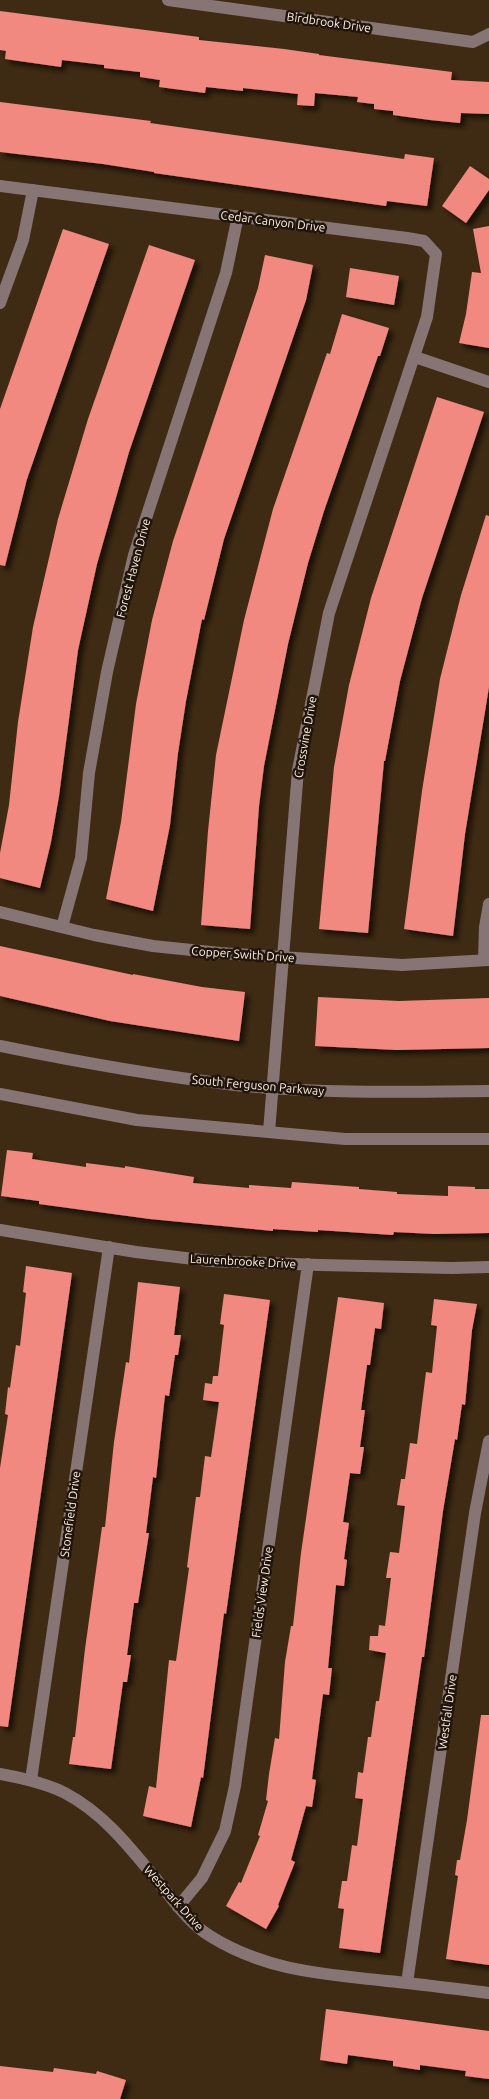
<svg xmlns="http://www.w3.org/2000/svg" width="489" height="2099" viewBox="0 0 489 2099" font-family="Ubuntu,sans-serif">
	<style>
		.building { fill: #f18980; filter: url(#shadow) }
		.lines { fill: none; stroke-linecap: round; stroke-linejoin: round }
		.minor { stroke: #877575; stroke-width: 12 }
		.labels { text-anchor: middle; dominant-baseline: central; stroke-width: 5; stroke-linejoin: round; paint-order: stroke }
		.street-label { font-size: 12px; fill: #fdefe1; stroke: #1f150b }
	</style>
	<defs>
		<filter id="shadow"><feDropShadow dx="4.5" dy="4.5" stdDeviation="2.5" flood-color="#0009"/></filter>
	</defs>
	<rect width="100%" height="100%" fill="#3f2a13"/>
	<path class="building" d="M0 11 199 37V40L284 49 319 54V55L452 72 451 80 489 82V114L461 113 460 123 430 120 393 115V111L374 109V104L357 102 358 97 315 93 314 106 297 105 298 94 243 88V91L206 87 205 93 159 87 160 80 140 77V72L104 68V65L62 60 61 67 5 59 6 51 0 50Z
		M0 102 151 121 150 123 404 159 405 154 434 158 427 206 387 201 386 206 154 173V172L103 164 0 152Z
		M470 166 489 179V190L466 223 442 206Z
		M489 226V348L459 343 466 314 472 272 481 273 473 229Z
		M63 229 109 244 27 479 5 566 0 565V409Z
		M149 245 195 260 129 452 97 564 78 650 59 796 51 842 40 888 0 878V853L9 805 18 722 33 627 58 519 88 419Z
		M265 255 313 265 306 300 224 539 204 620 202 619 186 701 178 753 170 825 153 911 106 899 121 822 136 704 152 620 173 541 258 288Z
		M350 268 399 276 394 305 346 297Z
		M342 314 389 328 380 356H378L324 511 308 563 288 644 264 766 259 806 250 929 201 925 208 831 216 755 244 620 273 509 327 353 330 354Z
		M437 397 484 412 422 598 400 681 385 761H384L368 933 319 929 334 767 349 685 371 598Z
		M486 515 489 516V687L465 834 453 936 404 929 422 791 440 679 461 595Z
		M0 946 133 975V974L202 987 245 992 239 1041 110 1021 0 996Z
		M318 997 399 1001 489 998V1048L397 1050 315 1046Z
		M7 1150 33 1153 32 1159 86 1167V1163L125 1168V1166L194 1177 193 1183 249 1188V1185L291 1188 292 1182 359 1187V1189L397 1192V1194L448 1196V1186L475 1187V1189H489V1233L434 1234 394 1232 393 1235 318 1230V1232L273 1229V1231L150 1219 39 1204V1201L1 1196Z
		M26 1266 72 1273 8 1727 0 1726V1468L8 1415 5 1414 8 1387 10 1388 16 1345 20 1346 26 1293 23 1292Z
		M138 1282 180 1287 174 1335H181L178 1355H175L169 1396 165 1395 156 1478 153 1477 146 1533H149L145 1559 138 1603H134L127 1655H131L127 1682H123L111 1769 69 1764 73 1737H75L85 1649 102 1527H105L114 1442 126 1362 129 1363Z
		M224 1294 270 1300 226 1614 224 1613 203 1778 201 1777 191 1827 143 1816 149 1786 156 1788 169 1660 176 1661 189 1568 187 1567 196 1497H200L205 1456 211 1457 219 1402 203 1400 205 1383 212 1384 213 1376H218L224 1325 220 1324Z
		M338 1297 384 1303 381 1329 375 1328 370 1365H367L361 1410H365L360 1447H364L360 1474 350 1473 343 1522 349 1523 344 1559 347 1560 344 1586 336 1585 328 1668H332L329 1695 323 1694 312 1779 316 1780 312 1807 306 1806 291 1860 295 1862 278 1905 279 1906 266 1929 226 1906 239 1882 241 1883 260 1836 258 1835 268 1801 266 1800 269 1774 275 1738 279 1739 285 1662 291 1626H293L301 1553Z
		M434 1299 477 1304 472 1330 465 1405 462 1404 457 1440 455 1439 443 1511 424 1657H422L380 1953 339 1948 344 1909 338 1908 342 1881H347L352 1845 357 1846 363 1799 355 1798 358 1772 363 1773 368 1737H371L376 1701H379L386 1653 369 1650 370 1636H378L379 1625 385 1626 391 1578H386L390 1552 399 1553 405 1506 397 1505 401 1479H405L410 1443 417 1444 426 1372 432 1373 437 1326 431 1325Z
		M481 1715H489V1965L446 1959 458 1876 455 1875 457 1860H460L467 1820Z
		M326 2009 489 2031V2079L465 2076 466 2071 420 2065V2070L393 2066V2061L348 2055 347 2064 320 2060Z
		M0 2066 53 2072 54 2068 96 2074 97 2071 126 2080 120 2099H0Z"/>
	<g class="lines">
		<path class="minor" d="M168 0 473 42 489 34
			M0 186 407 238 424 241 436 254 427 317 329 613 298 770 269 1132
			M0 303 23 240 33 190
			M415 357 489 382
			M0 912 94 935 153 946 220 953 402 965 489 960
			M62 927 81 858 89 773 107 672 134 555 226 273 238 216
			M484 960 485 927 489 904
			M0 1046C78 1062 156 1076 235 1085 319 1094 405 1092 489 1091
			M0 1094 137 1120 345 1139H489
			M0 1230 136 1252 210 1261 320 1265 452 1268 489 1267
			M0 1774C22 1778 45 1783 65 1793 105 1814 132 1850 160 1884 175 1902 189 1923 210 1936 266 1971 323 1974 387 1981 421 1984 455 1989 489 1993
			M31 1780 109 1247
			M178 1907 202 1878 225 1831 235 1786 308 1264
			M407 1983 475 1513 489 1441"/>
	</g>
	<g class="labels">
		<g class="street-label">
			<text transform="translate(329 22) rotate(8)">Birdbrook Drive</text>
			<text transform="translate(273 221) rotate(7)">Cedar Canyon Drive</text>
			<text transform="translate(133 568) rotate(-75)">Forest Haven Drive</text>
			<text transform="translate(305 737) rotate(-80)">Crossvine Drive</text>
			<text transform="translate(243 954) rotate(4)">Copper Swith Drive</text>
			<text transform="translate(258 1085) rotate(5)">South Ferguson Parkway</text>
			<text transform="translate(243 1261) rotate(3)">Laurenbrooke Drive</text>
			<text transform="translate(70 1514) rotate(-82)">Stonefield Drive</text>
			<text transform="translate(262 1592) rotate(-82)">Fields View Drive</text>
			<text transform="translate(447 1712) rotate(-82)">Westfall Drive</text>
			<text transform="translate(174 1898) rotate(48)">Westpark Drive</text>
		</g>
	</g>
</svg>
